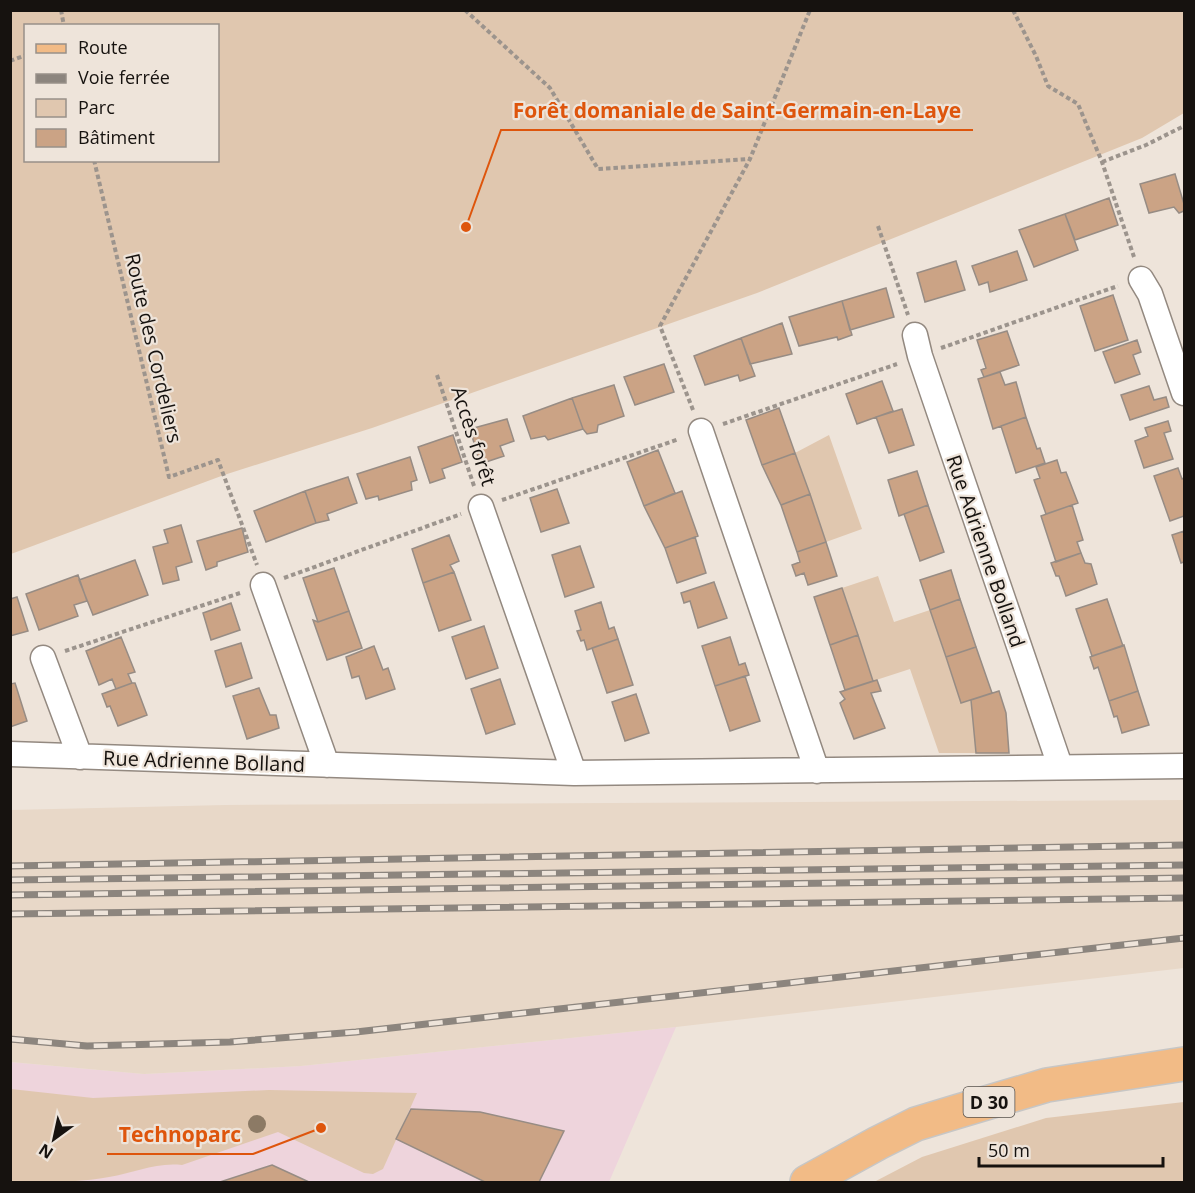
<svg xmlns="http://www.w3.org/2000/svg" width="1195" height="1193" viewBox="0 0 1195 1193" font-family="'Open Sans',sans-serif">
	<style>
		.commercial { fill: #eed4dc }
		.built { fill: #e8d8c8 }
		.green { fill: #e0c7af; fill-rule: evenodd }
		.building { fill: #cba385; stroke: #978c84; stroke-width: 1.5 }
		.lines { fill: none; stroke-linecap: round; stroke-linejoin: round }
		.street-casing { stroke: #938980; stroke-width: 27 }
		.primary-casing { stroke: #c7c6c5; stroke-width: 36 }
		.path { stroke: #9c948d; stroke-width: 4; stroke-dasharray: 4.5 3; stroke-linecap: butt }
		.street { stroke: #fff; stroke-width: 24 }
		.primary { stroke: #f2bb86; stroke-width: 33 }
		.rail-casing { stroke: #8c857e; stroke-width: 7 }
		.rail { stroke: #eee4da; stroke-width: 4.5; stroke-dasharray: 14; stroke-linecap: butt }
		.tree { fill: #8c7a65 }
		.labels { text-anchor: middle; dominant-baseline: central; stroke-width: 4.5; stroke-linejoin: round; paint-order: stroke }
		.shield { fill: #eee4da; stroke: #57514c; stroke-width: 1.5 }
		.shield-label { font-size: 18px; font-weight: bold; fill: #16120f }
		.street-label { font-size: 20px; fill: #16120f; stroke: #eee4da }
		.leader { fill: none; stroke: #de550c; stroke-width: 2 }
		.callout-dot { fill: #de550c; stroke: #eee4da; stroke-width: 2 }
		.callout-label { font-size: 21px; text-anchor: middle; font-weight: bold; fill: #de550c; stroke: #eee4da; stroke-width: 4.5; stroke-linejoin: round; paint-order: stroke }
	</style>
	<rect width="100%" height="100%" fill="#eee4da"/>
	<path class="commercial" d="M676 1027 609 1182H11L10 1062 144 1074 301 1066Z"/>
	<path class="built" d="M1184 800V968L676 1027 301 1066 144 1074 11 1062V810L225 805Z"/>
	<path class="green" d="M10 11H1184V113L1142 138 757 293 372 428 224 475 11 554ZM26 26H218V160H26Z
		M829 435 862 529 826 542 795 453Z
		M878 576 894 622 930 610 961 703 971 700 976 753H939L910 669 873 681 842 588Z
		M11 1089 93 1098 269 1090 417 1093 383 1169 373 1174 364 1173 278 1132 182 1165C156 1162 134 1173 109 1177 77 1183 43 1182 11 1182Z
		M1184 1102V1182H874L922 1157 1046 1118Z"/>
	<path class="building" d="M1175 174 1184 204V211L1179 213 1174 207 1149 213 1140 184Z
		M1109 198 1118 225 1075 240 1065 214Z
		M1065 214 1078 250 1034 267 1019 230Z
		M1017 251 1027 280 990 292 988 282 979 285 972 266Z
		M956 261 965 290 925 302 917 273Z
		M886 288 894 317 850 330 842 301Z
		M1113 295 1128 340 1095 351 1080 306Z
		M842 301 852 335 838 340 837 337 799 346 789 317Z
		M782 323 792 354 750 364 741 338Z
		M1007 331 1019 365 984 377 981 370 986 368 977 340Z
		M741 338 755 376 740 381 738 375 705 385 694 356Z
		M1137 340 1141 352 1133 355 1140 374 1115 383 1103 352Z
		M664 364 674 392 635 405 624 377Z
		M1000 372 1005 385 1016 382 1026 417 993 429 978 379Z
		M882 381 893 411 857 424 846 394Z
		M614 385 624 416 598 425 597 432 587 434 583 429 572 398Z
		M1149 386 1154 400 1166 397 1169 407 1130 420 1121 395Z
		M572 398 583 429 548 440 545 436 531 439 523 416Z
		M779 408 795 453 762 465 746 420Z
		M902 409 914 445 889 453 876 417Z
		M1026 417 1037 449 1040 448 1045 463 1016 473 1001 426Z
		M507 419 514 441 500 446 504 456 480 464 470 429Z
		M1168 421 1171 431 1164 433 1173 459 1144 468 1135 441 1148 436 1145 428Z
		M453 435 462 462 442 469 445 478 430 483 418 447Z
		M658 450 675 493 644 506 627 462Z
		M795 453 810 494 781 505 762 465Z
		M410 457 417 480 411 482 412 490 379 500 378 496 366 499 357 474Z
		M1057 460 1061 473 1066 472 1078 503 1046 514 1034 480 1040 478 1036 467Z
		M1178 468 1182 479 1184 478V516L1170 521 1154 476Z
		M917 471 928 505 899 516 888 480Z
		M348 477 357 503 327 514 329 520 316 523 305 491Z
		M557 489 569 523 541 532 530 498Z
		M305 491 316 523 266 542 254 511Z
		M682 491 698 536 665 548 644 506Z
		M810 494 826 542 797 552 781 505Z
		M928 505 944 552 920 561 904 514Z
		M1072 505 1083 540 1077 542 1081 553 1056 562 1041 516Z
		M181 525 192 562 176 567 179 580 163 584 153 547 168 543 164 530Z
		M242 528 248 552 217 562V566L206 570 197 541Z
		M1184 531V562L1181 563 1172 535Z
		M449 535 459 561 450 565 454 572 423 583 412 549Z
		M695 537 706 573 677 583 665 548Z
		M826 542 837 576 808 585 804 573 796 576 792 565 800 562 797 552Z
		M580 546 594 587 565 597 552 555Z
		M1081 553 1085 563 1091 564 1097 584 1066 596 1059 576H1056L1051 563Z
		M135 560 148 595 93 615 79 580Z
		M334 568 349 611 318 622 303 578Z
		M951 570 960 599 930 610 920 580Z
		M454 572 471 620 439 631 423 583Z
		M78 575 87 601 74 605 78 616 39 630 26 594Z
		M714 582 727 618 698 628 690 601 684 603 681 593Z
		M842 588 858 635 830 645 814 597Z
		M17 597 28 631 10 636V599Z
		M960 599 976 647 946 657 930 610Z
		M1107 599 1123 646 1092 656 1076 609Z
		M601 602 609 629 614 627 618 639 587 650 584 640 581 641 577 631 581 630 575 611Z
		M231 603 240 630 211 640 203 613Z
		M349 611 362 648 327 660 313 620 318 622Z
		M484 626 498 668 466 679 452 637Z
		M858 635 873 681 845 690 830 645Z
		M121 637 135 672 128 674 132 683 116 689 112 679 99 685 86 651Z
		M730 637 739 665 745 663 749 675 715 686 702 646Z
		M618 639 633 685 607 693 592 648Z
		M241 643 252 678 226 687 215 651Z
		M1124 645 1138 691 1109 701 1098 667 1094 669 1090 657Z
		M374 646 383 670 388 668 395 689 366 699 359 676 352 678 346 657Z
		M976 647 992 693 961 703 946 657Z
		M745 676 760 721 730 731 715 686Z
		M500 679 515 724 486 734 471 689Z
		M877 680 881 691 871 693 885 728 854 739 840 703 845 699 840 692Z
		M15 683 27 721 10 727V684Z
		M132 683H135L147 715 118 726 110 706 107 707 102 694Z
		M259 688 270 715H276L279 728 247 739 233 696Z
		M999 691 1006 713 1009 753H976L971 700Z
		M1138 691 1149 725 1122 733 1117 716 1114 717 1109 701Z
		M636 694 649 733 625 741 612 702Z
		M411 1109 480 1112 564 1131 539 1182H485L396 1139Z
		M272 1165 309 1182H220Z"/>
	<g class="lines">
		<g class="street-casing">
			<path id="street" d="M1141 279 1150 294 1184 393
				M915 335 920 356 1060 766
				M701 431 817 771
				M481 507 574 773
				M263 585 327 765
				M43 658 80 757
				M10 754 574 773 1184 766"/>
		</g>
		<g class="primary-casing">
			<path id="primary" d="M807 1182 878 1143 916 1124 959 1111 1047 1085 1184 1064"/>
		</g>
		<path class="path" d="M61 10 64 26
			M465 10 550 88 598 169 749 159
			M1013 10 1036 56 1048 86 1078 104 1102 162 1134 257
			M10 61 26 55
			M94 160 169 477 218 460 257 565
			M1102 162 1146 145 1184 126
			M878 226 908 315
			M941 348 1118 286
			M437 375 474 486
			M693 410 660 326 750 159 810 10
			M723 424 897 364
			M502 500 679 439
			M284 578 461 514
			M65 651 240 593"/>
		<use href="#street" class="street"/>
		<use href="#primary" class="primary"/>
		<g class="rail-casing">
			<path id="rail" d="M10 866 1184 845
				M10 880 1184 865
				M10 895 1184 878
				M10 914 1184 898
				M10 1039 87 1046 230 1042 356 1032 1184 938"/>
		</g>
		<use href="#rail" class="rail"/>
	</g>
	<circle class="tree" cx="257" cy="1124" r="9"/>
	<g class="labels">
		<rect class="shield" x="963.5" y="1087" width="51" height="30" rx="4.5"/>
		<g class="shield-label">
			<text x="989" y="1102">D 30</text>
		</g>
		<g class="street-label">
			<text transform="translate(154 348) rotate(77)">Route des Cordeliers</text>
			<text transform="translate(474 436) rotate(72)">Accès forêt</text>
			<text transform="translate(986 551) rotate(71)">Rue Adrienne Bolland</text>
			<text transform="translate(204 761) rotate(2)">Rue Adrienne Bolland</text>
		</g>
	</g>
	<path class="leader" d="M466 227L501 130H973M321 1128L253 1154H107"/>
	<g class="callout-dot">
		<circle cx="466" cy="227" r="6"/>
		<circle cx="321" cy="1128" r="6"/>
	</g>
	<g class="callout-label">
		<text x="737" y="118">Forêt domaniale de Saint-Germain-en-Laye</text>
		<text x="180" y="1142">Technoparc</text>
	</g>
	<rect width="1195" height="1193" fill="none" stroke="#16120f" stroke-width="24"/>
	<rect x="24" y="24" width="195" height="138" fill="#eee4da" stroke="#989089" stroke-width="1.5"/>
	<rect x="36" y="44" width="30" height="9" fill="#f2bb86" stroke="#989089" stroke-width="1.5"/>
	<text x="78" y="54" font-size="18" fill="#16120f">Route</text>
	<rect x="36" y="74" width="30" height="9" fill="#8c857e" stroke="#989089" stroke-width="1.5"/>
	<text x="78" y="84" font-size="18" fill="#16120f">Voie ferrée</text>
	<rect x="36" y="99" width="30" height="18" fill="#e0c7af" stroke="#989089" stroke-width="1.5"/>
	<text x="78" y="114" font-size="18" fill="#16120f">Parc</text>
	<rect x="36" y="129" width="30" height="18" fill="#cba385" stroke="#989089" stroke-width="1.5"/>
	<text x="78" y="144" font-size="18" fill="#16120f">Bâtiment</text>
	<g transform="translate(54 1139) rotate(213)" stroke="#eee4da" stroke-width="4.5" paint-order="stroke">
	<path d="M0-4.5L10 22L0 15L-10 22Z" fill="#16120f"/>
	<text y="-9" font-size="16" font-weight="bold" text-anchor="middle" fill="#16120f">N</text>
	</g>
	<path d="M979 1157v9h184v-9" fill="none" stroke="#16120f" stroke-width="3"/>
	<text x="988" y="1157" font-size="18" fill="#16120f" stroke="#eee4da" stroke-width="4.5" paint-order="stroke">50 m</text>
</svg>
